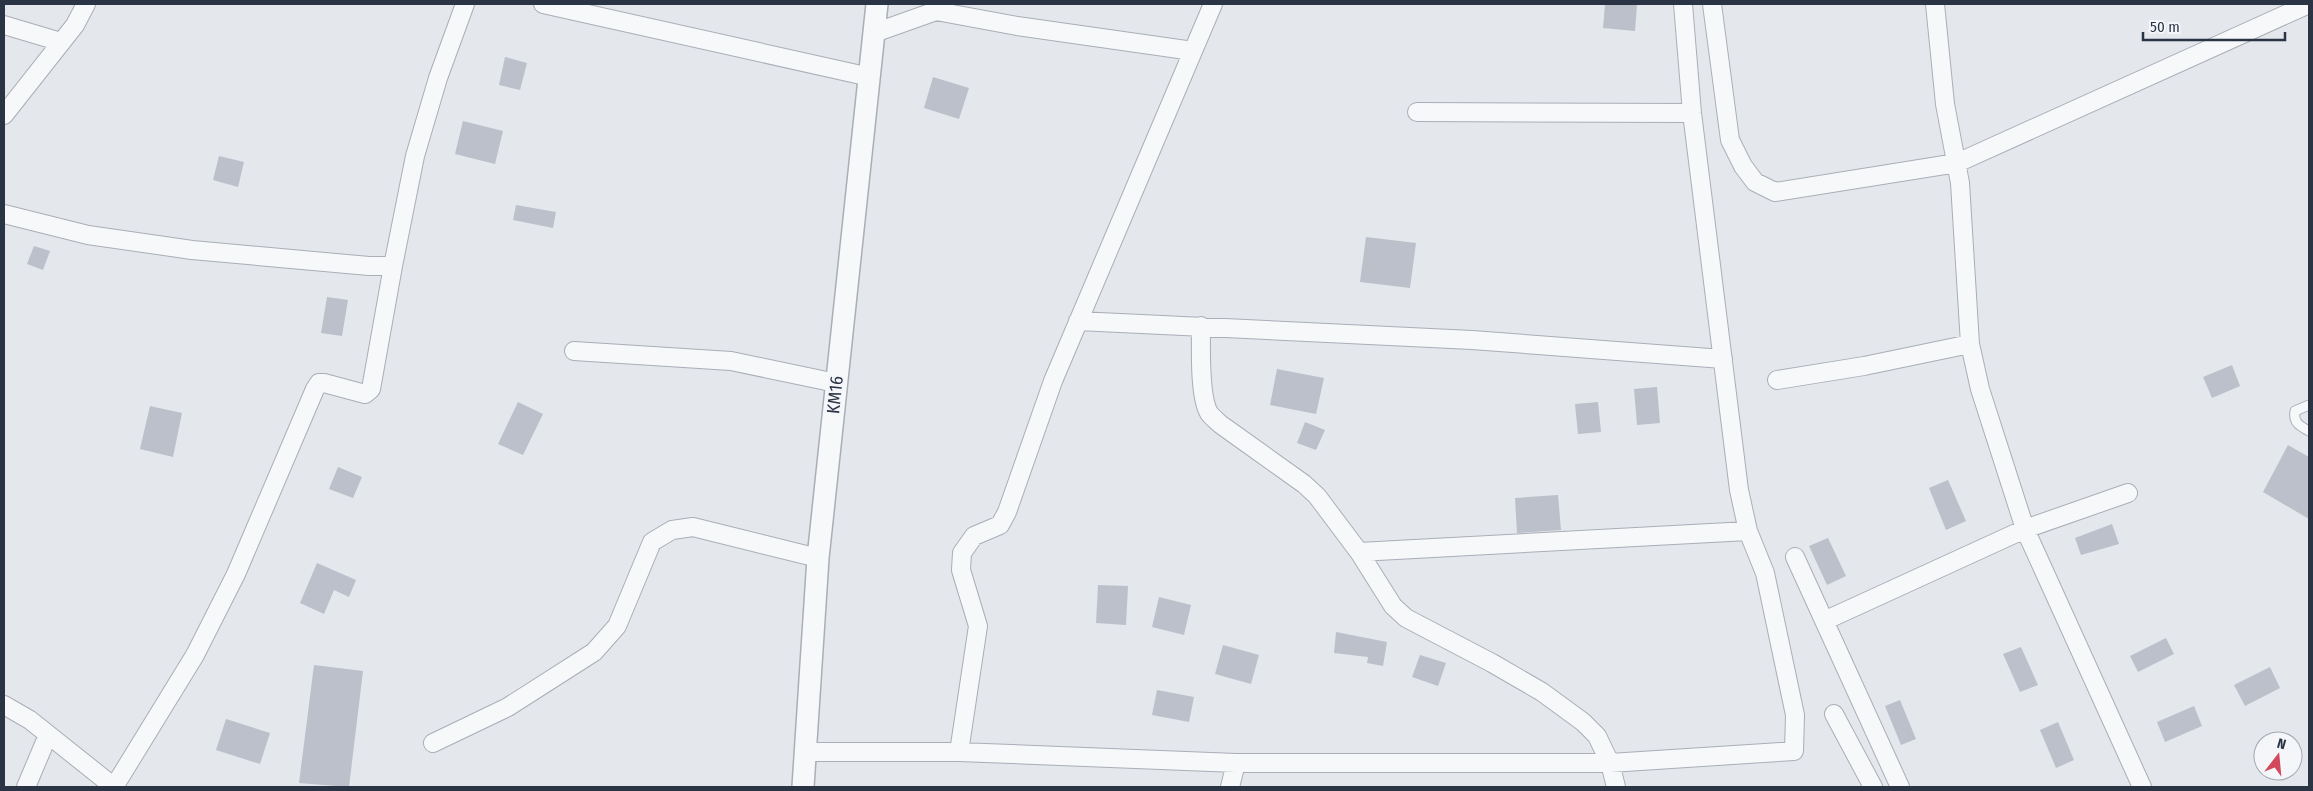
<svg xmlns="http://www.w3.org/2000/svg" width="2313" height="791" viewBox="0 0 2313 791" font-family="'Fira Sans Condensed',sans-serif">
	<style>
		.building { fill: #bbc0ca }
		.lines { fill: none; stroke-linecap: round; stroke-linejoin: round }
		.service-casing { stroke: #a9aeb7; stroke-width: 11 }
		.minor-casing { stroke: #a9aeb7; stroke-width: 20 }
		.tertiary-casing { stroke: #a9aeb7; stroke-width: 24 }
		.service { stroke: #f7f8fa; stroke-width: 9 }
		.minor { stroke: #f7f8fa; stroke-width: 18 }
		.tertiary { stroke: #f7f8fa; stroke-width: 21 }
		.labels { text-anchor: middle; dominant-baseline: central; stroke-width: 4.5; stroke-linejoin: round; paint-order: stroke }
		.street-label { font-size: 18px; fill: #2b3445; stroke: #f4f6f9 }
	</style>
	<rect width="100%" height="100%" fill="#e4e7ec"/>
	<path class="building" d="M1605 4 1637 5 1635 31 1603 28Z
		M505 57 527 63 520 90 499 85Z
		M933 77 969 88 959 119 924 108Z
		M463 121 503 131 495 164 455 154Z
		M219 156 244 162 238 187 213 180Z
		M516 205 556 212 553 228 513 220Z
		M1366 237 1416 243 1410 288 1360 282Z
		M34 246 50 251 43 270 27 264Z
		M327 297 348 300 342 336 321 333Z
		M2232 365 2240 386 2212 398 2203 377Z
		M1277 369 1324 378 1316 414 1270 405Z
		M1657 387 1660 423 1637 425 1634 389Z
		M518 402 543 414 523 455 498 444Z
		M1598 402 1601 432 1578 434 1575 404Z
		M150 406 182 413 173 457 140 449Z
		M1305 422 1325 430 1316 450 1297 443Z
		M2288 445 2309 457V519L2263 492Z
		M338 467 362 477 353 498 329 489Z
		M1948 480 1966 521 1946 530 1929 488Z
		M1558 495 1561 530 1517 533 1515 498Z
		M2112 524 2119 544 2081 555 2075 538Z
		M1828 538 1846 576 1827 585 1809 546Z
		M317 563 356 580 349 597 334 590 324 614 300 603Z
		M1098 585 1128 586 1126 625 1096 623Z
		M1159 597 1191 605 1184 635 1152 627Z
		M1336 632 1387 642 1383 666 1367 663 1368 657 1334 653Z
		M2166 638 2174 654 2138 672 2130 656Z
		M1223 645 1259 655 1251 684 1215 674Z
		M2021 647 2038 685 2020 692 2003 654Z
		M1420 655 1446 663 1438 686 1412 677Z
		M314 665 363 671 349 787 299 783Z
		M2270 667 2280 688 2245 706 2234 685Z
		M1157 690 1194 697 1189 722 1152 715Z
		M1900 700 1916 739 1901 745 1885 706Z
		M2194 706 2202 726 2165 742 2157 722Z
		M226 719 270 733 260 764 216 750Z
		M2058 722 2074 760 2056 768 2040 730Z"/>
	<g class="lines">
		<g class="service-casing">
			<path id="service" d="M2309 405 2295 411C2293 423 2300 426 2309 431"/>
		</g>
		<g class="minor-casing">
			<path id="minor" d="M543 4 870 77
				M1712 4 1730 140 1743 166 1755 182 1775 192 1957 163 2309 4
				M1935 4 1945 104 1960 183 1970 344 1980 389 2025 529 2142 787
				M4 25 61 42
				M874 33 936 11 1017 26 1193 51
				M1417 112 1692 113
				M4 115 75 25 86 4
				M4 214 88 235 192 250 369 266H393L415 156 438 78 465 4
				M1078 321 1472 340 1723 359
				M1201 326C1201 347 1199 396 1209 413 1212 417 1217 421 1220 424L1304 484 1317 496 1359 552 1393 606 1406 618 1492 663 1542 692 1583 722 1597 736 1610 763 1616 787
				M574 351 731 361 836 383
				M1777 380 1864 366 1970 344
				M1359 552 1748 531
				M1795 557 1900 787
				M1824 621 2025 529 2128 493
				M4 705 30 720 114 787
				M1834 714 1873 787
				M433 743 508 707 594 652 617 626 652 542 672 530 693 527 818 558
				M805 752H959L1236 763H1610L1794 751 1795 715 1765 573 1748 531 1739 490 1692 113 1683 4
				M959 752 978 626 961 570 962 553 974 536 1000 525 1007 512 1053 381 1213 4
				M26 787 48 735
				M114 787 195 655 236 574 315 389 319 383H324L365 394 371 389 393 266
				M1230 787 1236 763"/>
		</g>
		<g class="tertiary-casing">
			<path id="tertiary" d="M803 787 818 558 877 4"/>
		</g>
		<use href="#service" class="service"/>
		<use href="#minor" class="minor"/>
		<use href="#tertiary" class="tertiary"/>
	</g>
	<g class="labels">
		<g class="street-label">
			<text transform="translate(835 395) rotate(-84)">KM16</text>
		</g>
	</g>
	<rect width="2313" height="791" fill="none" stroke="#2b3445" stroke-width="10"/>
	<g transform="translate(2278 756) rotate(16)"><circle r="24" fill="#f4f6f9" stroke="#a4a8b1"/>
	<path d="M0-4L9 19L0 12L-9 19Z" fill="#d1495b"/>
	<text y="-8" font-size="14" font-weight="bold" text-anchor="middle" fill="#2b3445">N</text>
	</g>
	<path d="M2143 32v8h142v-8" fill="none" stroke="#2b3445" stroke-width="2.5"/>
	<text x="2150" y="32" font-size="15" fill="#2b3445" stroke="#f4f6f9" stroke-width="4" paint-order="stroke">50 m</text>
</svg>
